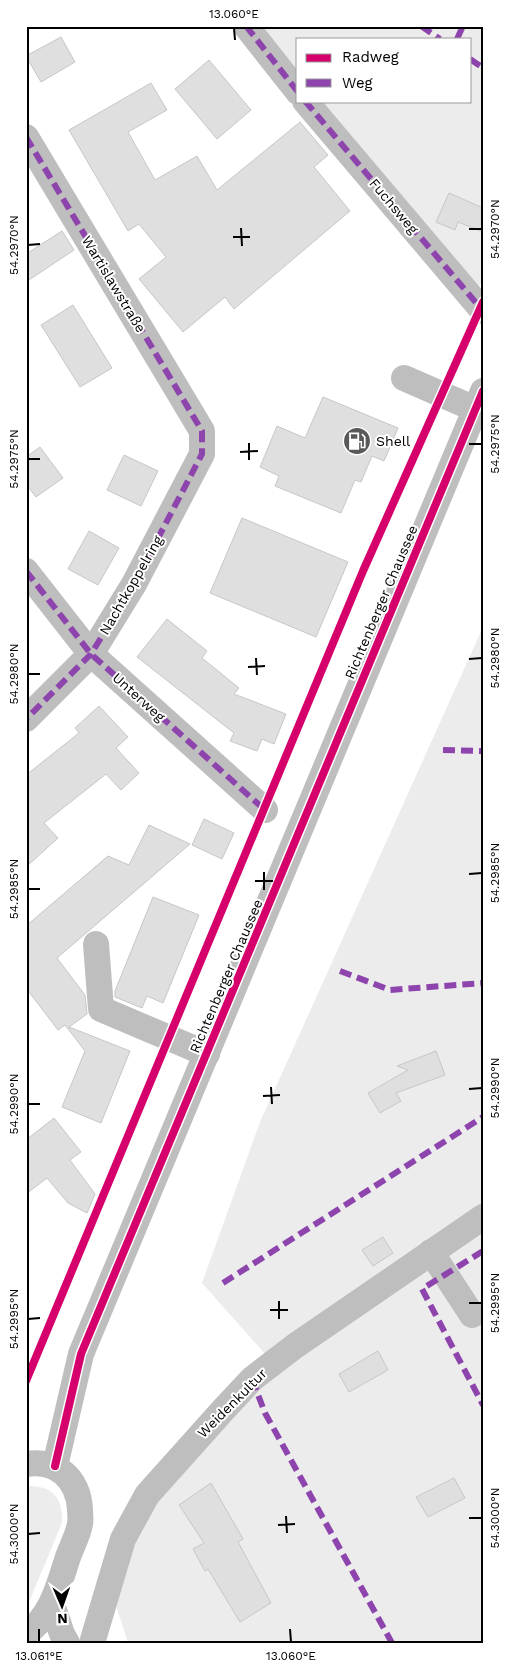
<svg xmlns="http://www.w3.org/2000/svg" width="509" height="1669" viewBox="0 0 509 1669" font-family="'Work Sans',sans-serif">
<rect width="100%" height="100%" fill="#fff"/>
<g fill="#ececec">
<path d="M246 26H483V278L479 287 305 101H470V39H298V92Z"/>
<path d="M483 627V1204L266 1355 202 1283 260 1122Z"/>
<path d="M483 1228V1643H128L113 1596 143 1521 175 1478 263 1385 327 1336Z"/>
<path d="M26 1486C52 1485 63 1497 62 1523L29 1602 26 1606Z"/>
</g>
<g fill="#dfdfdf" stroke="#c7c7c7">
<path d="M61 37 75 62 41 82 26 56Z"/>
<path d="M209 60 251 110 217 139 175 89Z"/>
<path d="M151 83 167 110 128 132 155 180 197 156 217 190 300 122 328 155 314 167 350 211 234 309 225 297 183 332 139 279 166 257 139 224 128 231 69 130Z"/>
<path d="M449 193 483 208V232L458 222 455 230 436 222Z"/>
<path d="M62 231 74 250 26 282V254Z"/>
<path d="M73 305 112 368 80 387 41 325Z"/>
<path d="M323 397 398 428 384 461 372 456 361 482 355 480 341 513 275 486 279 476 260 467 277 426 305 438Z"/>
<path d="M40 447 63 478 36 497 26 484V457Z"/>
<path d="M124 455 158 471 141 506 107 490Z"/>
<path d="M242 518 348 562 316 637 210 593Z"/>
<path d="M89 531 119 548 98 585 68 569Z"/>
<path d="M167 619 207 651 202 658 239 688 234 694 286 714 274 744 262 739 257 751 230 741 234 733 137 657Z"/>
<path d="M99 706 128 737 116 748 139 773 121 790 106 774 44 823 58 838 26 867V775L79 733 75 728Z"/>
<path d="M204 819 234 833 222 859 192 845Z"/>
<path d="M149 825 190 844 57 958 85 995 87 1014 69 1027 130 1051 101 1123 62 1107 85 1051 65 1025 58 1030 26 988V926L108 856 129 865Z"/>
<path d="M153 897 199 915 163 1003 147 996 142 1008 115 997V991Z"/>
<path d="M436 1051 445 1075 396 1093 401 1101 380 1113 368 1093 408 1070 397 1066Z"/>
<path d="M54 1118 81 1152 70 1160 95 1194 87 1213 68 1203 47 1178 26 1194V1140Z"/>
<path d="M383 1237 393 1253 373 1266 362 1250Z"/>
<path d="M378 1351 388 1370 349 1392 339 1374Z"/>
<path d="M454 1478 465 1498 428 1517 416 1497Z"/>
<path d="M211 1483 243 1539 238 1542 271 1603 240 1622 208 1569 205 1571 193 1549 204 1543 179 1505Z"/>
</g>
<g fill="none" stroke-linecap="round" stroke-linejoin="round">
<g stroke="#bebebe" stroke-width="26">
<path d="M246 26 298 92"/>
<path d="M305 101 483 311"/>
<path d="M26 137 202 431V454L134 584 91 654 26 719"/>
<path d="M404 378 475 409 483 408"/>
<path d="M26 571 91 654 265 810"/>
<path d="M96 944 101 1009 207 1054"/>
<path d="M431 1252 472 1315"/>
<path d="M26 1464C57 1459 78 1479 80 1509 80 1514 81 1519 80 1524 78 1535 72 1546 68 1557 59 1584 52 1617 26 1633"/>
<path d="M55 1466 81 1354 483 391"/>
<path d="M52 1604 62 1634 67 1643"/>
<path d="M92 1643 123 1539 147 1495 224 1409 252 1379 295 1346 483 1217"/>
</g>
<g stroke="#8e44ad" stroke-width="6" stroke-dasharray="12 6" stroke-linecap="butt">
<path d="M246 26 298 92"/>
<path d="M421 26 440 39"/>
<path d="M457 39 463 26"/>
<path d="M470 59 483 68"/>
<path d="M305 101 483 311"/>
<path d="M26 137 202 431V454L134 584 91 654 26 719"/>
<path d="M26 571 91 654 265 810"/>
<path d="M443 750 483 751"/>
<path d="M340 971 390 990 483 983"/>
<path d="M483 1251 422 1289 483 1405"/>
<path d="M223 1283 483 1117"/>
<path d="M252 1379 265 1413 392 1643"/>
</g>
<g stroke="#fff" stroke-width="11">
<g id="cycleway">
<path d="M26 1381 363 571 483 302"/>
<path d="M55 1466 81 1354 483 391"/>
</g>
</g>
<use href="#cycleway" stroke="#d6006c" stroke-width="8"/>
</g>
<path fill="none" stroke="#000" stroke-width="2" d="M234 28 235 40M241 228 242 246M469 229H482M233 237H250M28 245 40 244M249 443V460M469 444H482M240 452 258 451M28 459H40M256 658 257 675M469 659 482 658M248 667 265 666M28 674H40M264 872V890M469 874 482 873M255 881H273M28 889H40M271 1087 272 1104M469 1089 482 1088M263 1096 280 1095M28 1104H40M279 1301V1319M469 1303H482M270 1310H288M28 1319 40 1318M286 1516 287 1533M469 1518H482M278 1525 295 1524M28 1534 40 1533M39 1629V1642M290 1629 291 1642"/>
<defs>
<g id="fuel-disc" transform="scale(1.4375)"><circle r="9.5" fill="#595959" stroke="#fff"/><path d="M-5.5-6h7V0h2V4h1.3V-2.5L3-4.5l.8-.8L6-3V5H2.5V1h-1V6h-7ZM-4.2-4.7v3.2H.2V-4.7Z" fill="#fff"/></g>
</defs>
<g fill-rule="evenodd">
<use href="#fuel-disc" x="357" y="441"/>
</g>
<g text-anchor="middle" stroke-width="4" stroke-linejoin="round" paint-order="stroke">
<g font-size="14" fill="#000" stroke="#fff">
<text transform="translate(394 206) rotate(50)" y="5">Fuchsweg</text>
<text transform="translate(114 284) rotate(59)" y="5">Wartislawstraße</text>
<text transform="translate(131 585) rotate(-60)" y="5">Nachtkoppelring</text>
<text transform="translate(381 602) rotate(-67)" y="5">Richtenberger Chaussee</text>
<text transform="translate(139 697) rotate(42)" y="5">Unterweg</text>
<text transform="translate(226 976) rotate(-67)" y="5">Richtenberger Chaussee</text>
<text transform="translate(232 1403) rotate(-45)" y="5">Weidenkultur</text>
</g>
<g font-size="14" fill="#000" stroke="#fff" text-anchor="start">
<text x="376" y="446">Shell</text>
</g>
</g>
<rect width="509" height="1669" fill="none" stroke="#ffffff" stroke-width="55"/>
<rect x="296" y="38" width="175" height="65" fill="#ffffff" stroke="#999999"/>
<rect x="306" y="54" width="25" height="8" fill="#d6006c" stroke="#999999"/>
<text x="342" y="62" font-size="15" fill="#000000">Radweg</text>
<rect x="306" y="79" width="25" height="8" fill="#8e44ad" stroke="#999999"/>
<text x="342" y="88" font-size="15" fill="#000000">Weg</text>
<g transform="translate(62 1606) rotate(178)" stroke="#ffffff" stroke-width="4" paint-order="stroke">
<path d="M0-4L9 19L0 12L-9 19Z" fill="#000000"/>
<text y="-8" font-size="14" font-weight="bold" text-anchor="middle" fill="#000000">N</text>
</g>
<rect x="28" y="28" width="454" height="1614" fill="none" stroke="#000" stroke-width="2"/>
<g font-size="12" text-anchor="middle" fill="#000">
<text x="234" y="18">13.060°E</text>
<text transform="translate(495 229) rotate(-90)" y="4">54.2970°N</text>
<text transform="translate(14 245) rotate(-90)" y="4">54.2970°N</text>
<text transform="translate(495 444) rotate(-90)" y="4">54.2975°N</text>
<text transform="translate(14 459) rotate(-90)" y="4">54.2975°N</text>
<text transform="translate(495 658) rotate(-90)" y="4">54.2980°N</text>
<text transform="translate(14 674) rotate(-90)" y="4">54.2980°N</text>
<text transform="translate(495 873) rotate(-90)" y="4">54.2985°N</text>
<text transform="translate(14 889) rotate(-90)" y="4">54.2985°N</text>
<text transform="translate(495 1088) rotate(-90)" y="4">54.2990°N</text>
<text transform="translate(14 1104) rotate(-90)" y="4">54.2990°N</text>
<text transform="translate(495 1303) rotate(-90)" y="4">54.2995°N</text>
<text transform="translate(14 1319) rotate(-90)" y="4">54.2995°N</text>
<text transform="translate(495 1518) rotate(-90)" y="4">54.3000°N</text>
<text transform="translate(14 1534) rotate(-90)" y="4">54.3000°N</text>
<text x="39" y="1660">13.061°E</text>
<text x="291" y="1660">13.060°E</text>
</g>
</svg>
